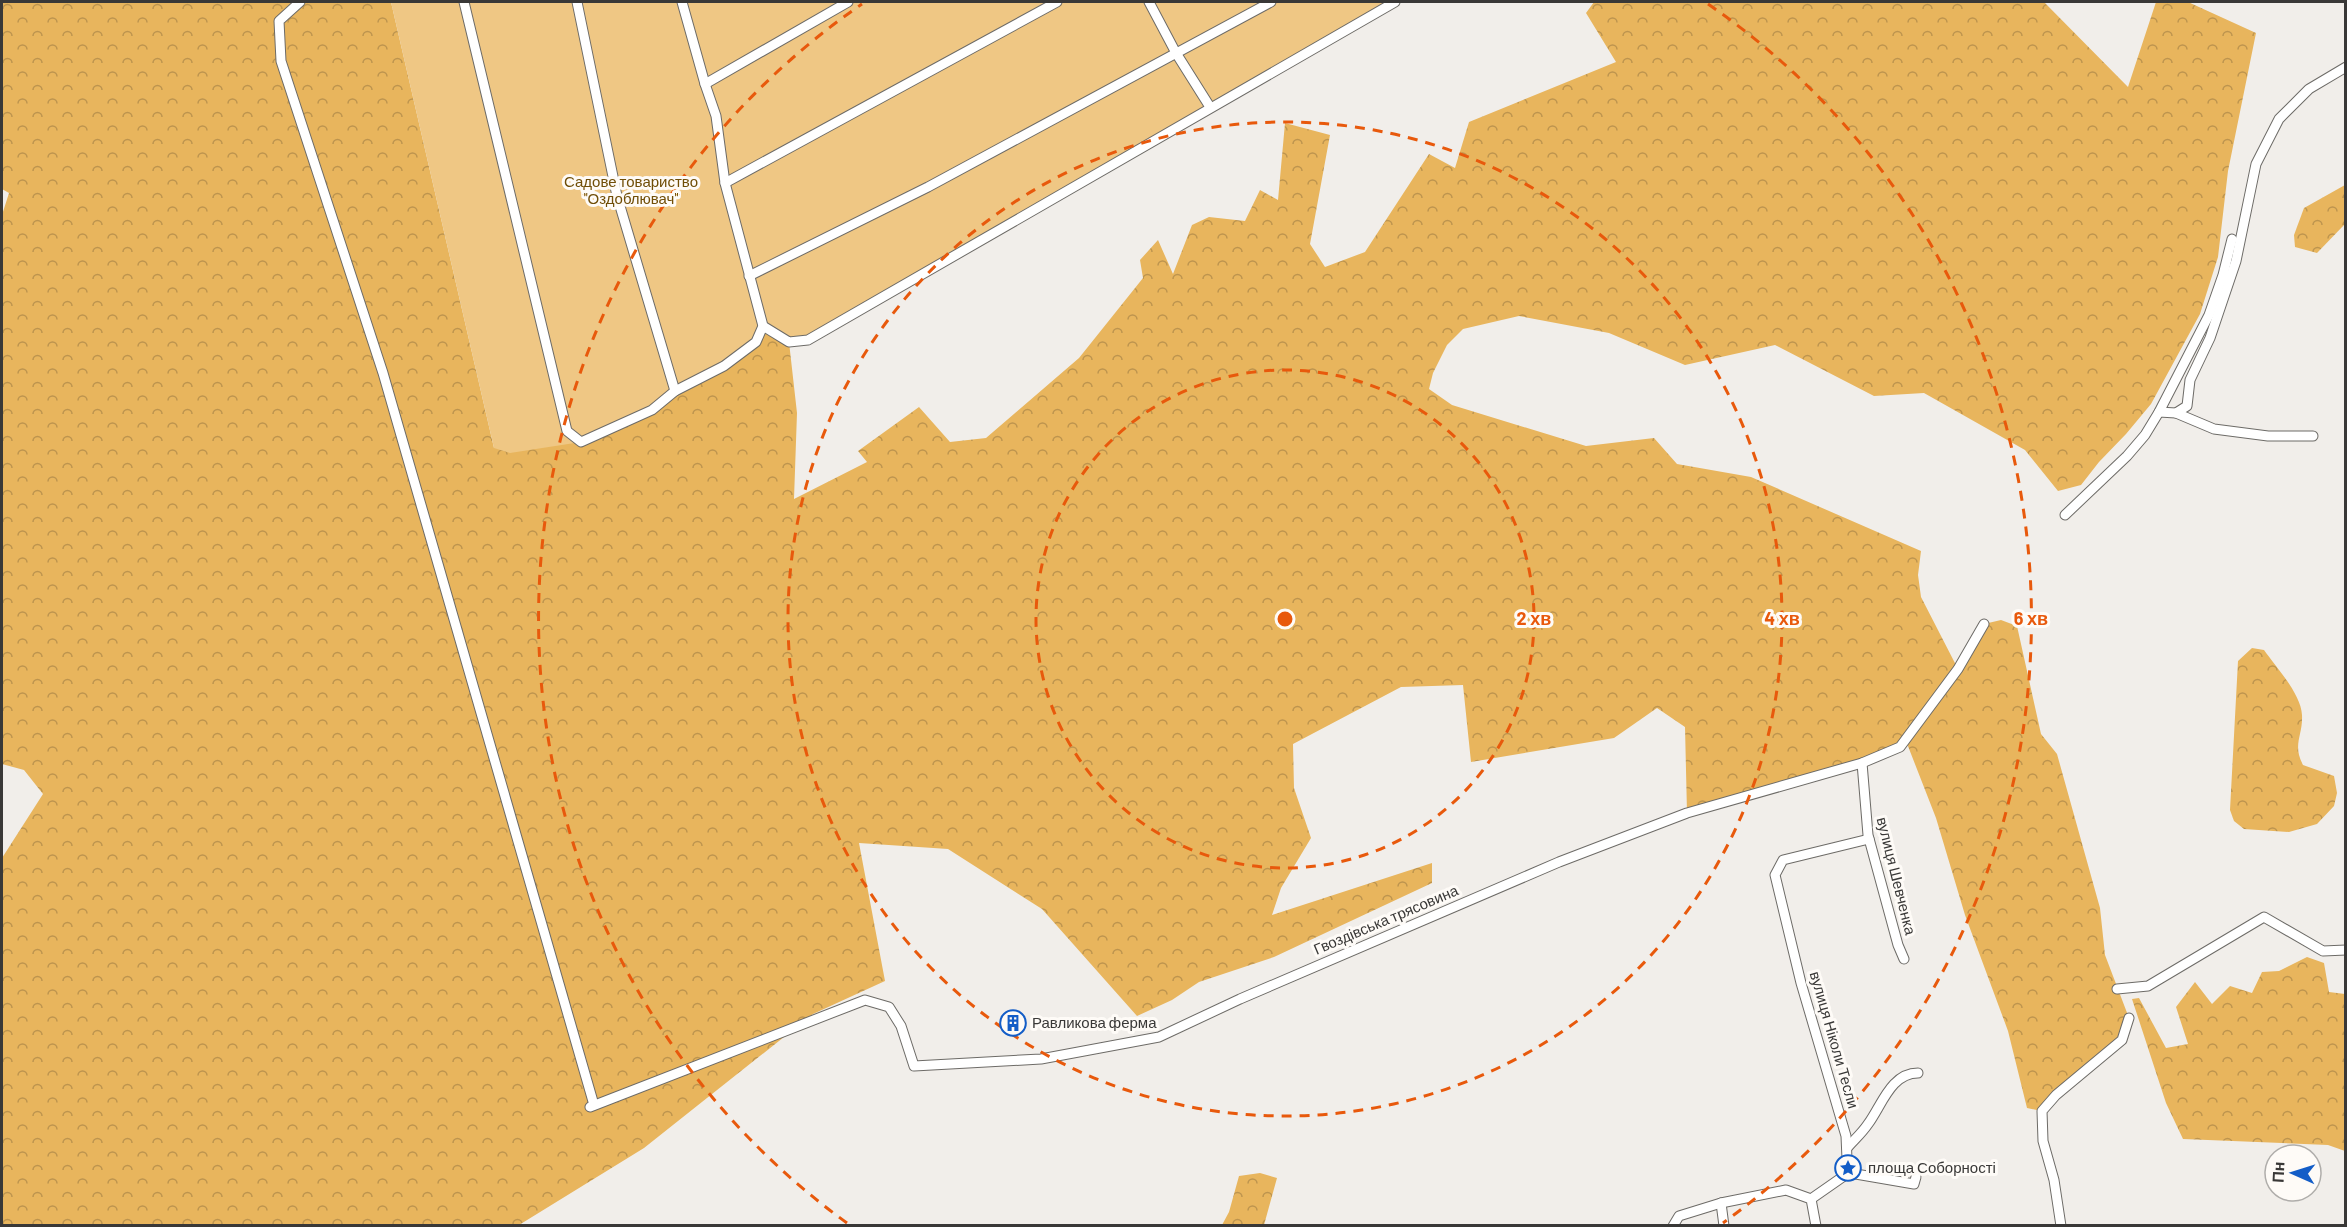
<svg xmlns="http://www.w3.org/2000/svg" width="2347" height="1227" viewBox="0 0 2347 1227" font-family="Barlow,sans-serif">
<defs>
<pattern id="forest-crowns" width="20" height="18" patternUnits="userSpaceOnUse" patternTransform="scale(1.5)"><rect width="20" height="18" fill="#e8b55d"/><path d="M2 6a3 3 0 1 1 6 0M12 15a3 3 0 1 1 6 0" fill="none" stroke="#bd944e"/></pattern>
</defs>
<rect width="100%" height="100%" fill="#f1eeea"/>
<g fill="url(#forest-crowns)">
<path d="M2 2H391L494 448 763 326 789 342 797 413 794 499 867 462 858 451 919 407 950 442 986 438 1079 358 1143 278 1140 260 1158 240 1173 274 1192 225 1209 217 1245 221 1260 190 1278 200 1285 123 1330 135 1310 244 1325 267 1365 252 1429 154 1455 168 1469 122 1616 62 1586 13 1594 2H1700L1707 3 1709 2H2044L2128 87 2156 2H2188L2256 33 2228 171 2218 257 2200 314 2151 404 2126 434 2099 462 2081 485 2058 491 2025 450 1924 393 1874 396 1775 345 1685 365 1609 333 1519 316 1463 329 1447 345 1433 373 1429 389 1452 405 1586 446 1654 438 1677 464 1751 477 1921 551 1918 575 1921 597 1958 669 1984 624 2001 620 2017 626 2041 734 2057 754 2100 908 2105 955 2129 1018 2122 1040 2042 1111 2027 1108 2008 1031 1965 915 1936 818 1906 741 1900 747 1687 813 1685 727 1657 708 1614 738 1471 762 1463 685 1401 687 1293 744 1294 788 1311 838 1281 888 1272 915 1432 863V883L1274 957 1199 982 1172 1000 1137 1016 1042 909 948 849 859 843 885 981 813 1014 644 1148 519 1225H2V858L43 794 24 770 2 764V215L9 193 2 189Z"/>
<path d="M2345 185V224L2317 253 2295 247 2294 235 2304 208Z"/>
<path d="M2252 648 2264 650C2276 667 2301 694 2302 715 2303 736 2292 744 2303 765L2334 776 2337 793 2334 806 2317 824 2289 832 2244 829 2234 821 2230 810 2238 661Z"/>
<path d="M2307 957 2324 963 2329 992 2345 994V1151L2328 1145 2183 1139 2166 1103 2132 999 2139 998 2166 1048 2188 1044 2176 1007 2195 982 2212 1004 2230 986 2252 993 2262 972 2279 971Z"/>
<path d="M1260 1173 1277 1178 1264 1225H1222L1229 1212 1239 1176Z"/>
</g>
<path fill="#efc784" d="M391 2H1395L808 340 789 342 763 327 756 342 652 410 581 442 510 453 494 448Z"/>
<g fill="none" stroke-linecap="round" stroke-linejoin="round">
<g stroke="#6d6b67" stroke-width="11">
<g id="street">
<path d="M300 2 279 21 281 61 383 373 594 1105"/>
<path d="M464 2 567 431 581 442 652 410 675 391 724 366 756 342 763 326"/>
<path d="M577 2 617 196 675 391"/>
<path d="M682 2 705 84 716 116 725 183 763 326 789 342 808 340 1395 2"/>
<path d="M1149 2 1176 53 1210 107"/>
<path d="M705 84 848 2"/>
<path d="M725 183 1057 2"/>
<path d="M749 276 928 187 1271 2"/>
<path d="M2159 412 2176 413 2187 406 2190 380 2210 338 2236 261 2256 164 2279 119 2309 89 2346 67"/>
<path d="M2176 413 2214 429 2268 436H2313"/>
<path d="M2065 515 2127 456 2145 435 2159 412 2209 315 2223 275 2232 239"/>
<path d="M1862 763 1868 835 1898 945 1904 959"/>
<path d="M2117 989 2148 986 2264 917 2323 951 2346 950"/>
<path d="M590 1107 865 1000 889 1007 901 1026 914 1066 1041 1059 1159 1037 1240 999 1559 862 1687 813 1862 763 1900 747 1958 669 1984 624"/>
<path d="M1847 1148C1854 1140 1862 1133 1868 1124 1882 1105 1891 1073 1918 1073"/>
<path d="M1844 1176 1850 1173 1914 1184 1916 1177"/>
<path d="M1811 1199 1844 1176 1847 1159 1846 1136 1801 983 1775 875 1783 860 1869 839"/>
<path d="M1721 1203 1724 1226"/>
<path d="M1673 1226 1679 1216 1721 1203 1786 1190 1811 1199 1816 1226"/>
<path d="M2061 1226 2054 1180 2043 1141 2042 1111 2056 1095 2122 1040 2129 1018"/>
</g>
</g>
<use href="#street" stroke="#fff" stroke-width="9"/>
</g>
<g fill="none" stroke="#e8590c" stroke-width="3" stroke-dasharray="10 8">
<circle cx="1285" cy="619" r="249"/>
<circle cx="1285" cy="619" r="497"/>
<path d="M847 1223A746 746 0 0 1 862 4M1708 4A746 746 0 0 1 1723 1223"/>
</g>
<defs>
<g id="building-ring" transform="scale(1.35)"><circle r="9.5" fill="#fefbf7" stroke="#135dc7" stroke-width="1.5"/><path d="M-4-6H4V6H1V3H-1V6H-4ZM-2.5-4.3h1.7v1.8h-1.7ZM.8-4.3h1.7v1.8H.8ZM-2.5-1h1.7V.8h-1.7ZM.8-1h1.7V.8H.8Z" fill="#135dc7"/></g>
<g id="sight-ring" transform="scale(1.35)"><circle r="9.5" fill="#fefbf7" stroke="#135dc7" stroke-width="1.5"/><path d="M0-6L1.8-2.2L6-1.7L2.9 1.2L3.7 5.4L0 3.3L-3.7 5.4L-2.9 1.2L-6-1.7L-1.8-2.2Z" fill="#135dc7"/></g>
</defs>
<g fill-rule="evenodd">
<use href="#building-ring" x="1013" y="1023"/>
<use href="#sight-ring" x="1848" y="1168"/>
</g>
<g text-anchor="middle" stroke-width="6" stroke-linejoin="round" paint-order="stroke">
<g font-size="15" fill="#704e07" stroke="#fefbf7">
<text x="631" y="187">Садове товариство<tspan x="631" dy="17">"Оздоблювач"</tspan></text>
</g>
<g font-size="15" fill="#393837" stroke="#fefbf7">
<text transform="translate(1896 876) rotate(76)" y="5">вулиця Шевченка</text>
<text transform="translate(1386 920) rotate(-23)" y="5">Гвоздівська трясовина</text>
<text transform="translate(1834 1040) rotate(74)" y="5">вулиця Ніколи Тесли</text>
</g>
<g font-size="15" fill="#393837" stroke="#fefbf7" text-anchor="start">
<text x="1032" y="1028">Равликова ферма</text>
<text x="1868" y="1173">площа Соборності</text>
</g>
</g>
<circle cx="1285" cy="619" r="9" fill="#e8590c" stroke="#fefbf7" stroke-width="3"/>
<g font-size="18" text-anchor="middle" font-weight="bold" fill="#e8590c" stroke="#fefbf7" stroke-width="6" stroke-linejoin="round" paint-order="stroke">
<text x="1534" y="625">2 хв</text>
<text x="1782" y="625">4 хв</text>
<text x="2031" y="625">6 хв</text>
</g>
<rect width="2347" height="1227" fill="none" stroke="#393837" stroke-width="6"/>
<g transform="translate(2293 1173) rotate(273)"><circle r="28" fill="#fefbf7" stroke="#afadaa" stroke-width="1.5"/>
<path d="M0-4.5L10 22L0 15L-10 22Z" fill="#135dc7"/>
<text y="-9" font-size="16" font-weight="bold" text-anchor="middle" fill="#393837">Пн</text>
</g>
</svg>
